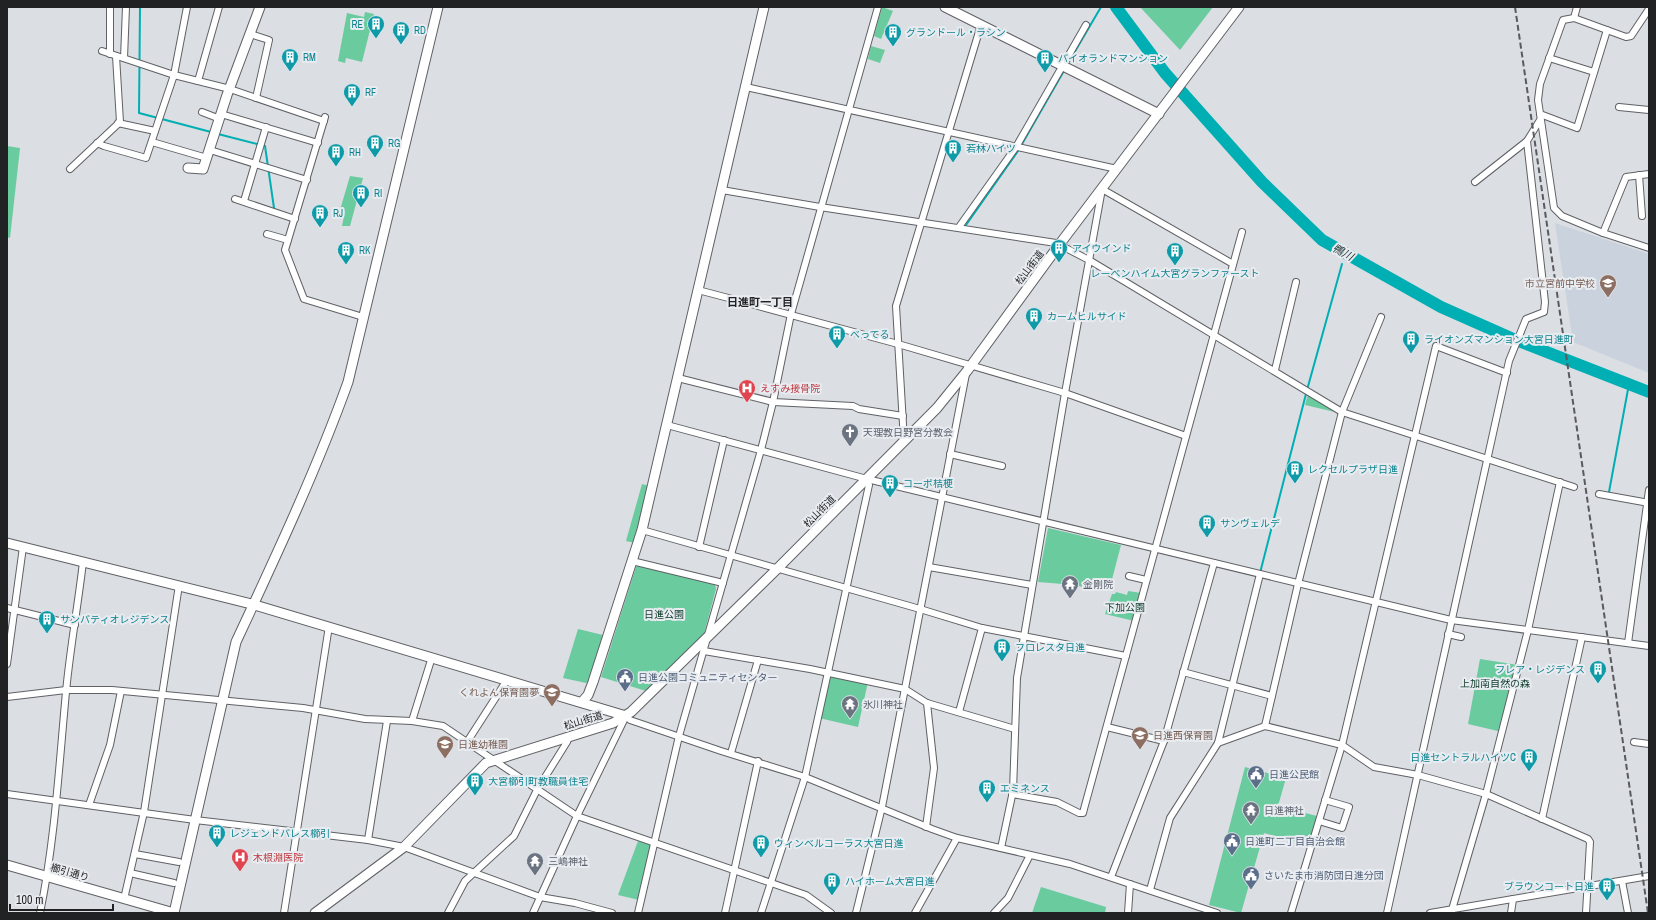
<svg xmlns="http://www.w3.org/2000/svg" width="1656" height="920" viewBox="0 0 1656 920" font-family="'Archivo Narrow','Noto Sans JP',sans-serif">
<rect width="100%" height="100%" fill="#dbdee3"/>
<path fill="#cad2dd" d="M1555 223 1649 254V373L1573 342Z"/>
<g fill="#6acb9f">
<path d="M882 7 893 11 881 39 874 36Z"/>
<path d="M1140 7H1213L1180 50Z"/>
<path d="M365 12 374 14 362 62 346 58 345 63 338 61 347 13 364 17Z"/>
<path d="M871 46 885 50 880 63 868 59Z"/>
<path d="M7 146 20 148 10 238 7 237Z"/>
<path d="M350 176 363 178 350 226H342L345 211 340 210Z"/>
<path d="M1308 394 1336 410 1335 412 1305 405Z"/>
<path d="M642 484 650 486 635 543 626 541Z"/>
<path d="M1048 528 1121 545 1110 587 1100 585 1098 591 1075 585 1038 582Z"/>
<path d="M638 565 715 584 716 589 704 634 646 691 601 677 636 567Z"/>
<path d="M1128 591 1141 593 1134 621 1105 614 1112 594H1115L1116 592 1127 595Z"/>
<path d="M578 629 603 635 589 681 586 683 563 678Z"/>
<path d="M1480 659 1518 665 1502 732 1468 724Z"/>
<path d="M829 674 868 682 858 727 819 718Z"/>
<path d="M1245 767 1286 778 1278 806 1317 816 1309 845 1264 833 1241 913 1209 905Z"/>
<path d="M638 841 652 845 639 900 618 895Z"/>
<path d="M1041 887 1106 907 1105 913H1032Z"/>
</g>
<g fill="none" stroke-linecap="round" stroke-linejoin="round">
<g stroke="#00afb3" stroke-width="2">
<path d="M140 7 139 113 211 132"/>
<path d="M1067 65 1101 7"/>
<path d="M218 134 265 146 274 208"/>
<path d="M966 225 1018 151 1065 69"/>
<path d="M1609 492 1629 384"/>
<path d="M1260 573 1307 390 1342 264"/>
</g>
<path stroke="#00afb3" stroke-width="12" d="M1116 7 1165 73 1262 182 1322 240 1441 307 1511 338 1649 392"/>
<g stroke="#5f6165" stroke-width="8">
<g id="street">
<path d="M1649 9 1631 36 1626 37 1574 18 1563 20 1540 84 1538 100 1554 208 1562 216 1603 233 1649 248"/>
<path d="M1574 18 1577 7"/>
<path d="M250 34 269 40 256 98"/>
<path d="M102 51 174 75 230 89 324 121"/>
<path d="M110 54V7"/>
<path d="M124 58 126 7"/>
<path d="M1549 58 1594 72"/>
<path d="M198 81 219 7"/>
<path d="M746 87 1117 169"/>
<path d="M1619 107 1649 110"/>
<path d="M202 112 220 119"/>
<path d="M221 114 318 143"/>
<path d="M1540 114 1577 128 1607 30"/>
<path d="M325 117 285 250 304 299 363 317"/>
<path d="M118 123 155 131"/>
<path d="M152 142 207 158"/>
<path d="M97 143 104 146 146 158 174 75 187 7"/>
<path d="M210 150 307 180"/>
<path d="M70 169 120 122 116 56"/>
<path d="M1639 175 1642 216"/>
<path d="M1475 182 1527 141"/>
<path d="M722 190 820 207 1056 243 1089 260 1342 412 1574 487"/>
<path d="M235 199 295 219"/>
<path d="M244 201 266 127"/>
<path d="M959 227 1016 147 1086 25"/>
<path d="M1603 233 1626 177 1649 174"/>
<path d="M267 234 288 240"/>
<path d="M698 290 755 305"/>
<path d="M758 306 898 344 1065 393 1186 436"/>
<path d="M1275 370 1296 282"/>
<path d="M678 378 773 402 853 406 859 409 903 416"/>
<path d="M667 425 867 479 1451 620 1649 646"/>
<path d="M904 441 896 306 981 25"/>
<path d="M950 454 1002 466"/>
<path d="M1599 494 1649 503"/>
<path d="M642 530 920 609 982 628 1126 656"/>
<path d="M699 547 724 440"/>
<path d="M632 561 723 583"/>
<path d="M929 567 1032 585"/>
<path d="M1129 576 1146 580"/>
<path d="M7 608 75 625"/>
<path d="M1448 634 1461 637"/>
<path d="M1628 643 1649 490"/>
<path d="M704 651 810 669 905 689 927 703 1015 729"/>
<path d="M7 664 23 547"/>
<path d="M1183 672 1272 696"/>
<path d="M7 697 66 690H112L303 708 365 719 412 721 443 726 577 816 806 895 831 913"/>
<path d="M959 712 982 628"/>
<path d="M412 721 432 657"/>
<path d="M1265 726 1298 584 1342 412 1381 317"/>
<path d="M1107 727 1164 741"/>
<path d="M467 742 507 680"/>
<path d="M1634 742 1649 744"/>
<path d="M1218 743 1265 726 1342 745 1374 767 1418 775 1486 794 1588 839 1590 842 1586 913"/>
<path d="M731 753 758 660"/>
<path d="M7 794 195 820 368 840 404 847 540 897 575 903 612 913"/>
<path d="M1012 794 1057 802 1079 813H1083L1084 809 1242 232"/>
<path d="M89 805 110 745 121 691"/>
<path d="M1542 819 1582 637"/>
<path d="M1319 821 1342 828 1349 807 1325 800"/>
<path d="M926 827 934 768 927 703"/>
<path d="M368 840 387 721"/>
<path d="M1001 848 1013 791 1017 678 1065 393 1102 189 1233 264"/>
<path d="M135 854 179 862"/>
<path d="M130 873 174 883"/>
<path d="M1111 877 1164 741 1214 563"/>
<path d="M1622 881 1628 913"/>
<path d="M1150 890 1170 818 1218 743 1260 574"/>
<path d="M124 899 144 812 179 585"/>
<path d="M40 913C55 840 59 766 66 692 70 649 78 605 83 562"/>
<path d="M284 913 329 626"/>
<path d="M448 913 465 881 514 836 537 790 567 742 569 736"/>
<path d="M533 913 577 816 626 716 630 720 721 751 805 777 932 829 957 838 1070 864 1217 913"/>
<path d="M638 913 679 736 761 450 773 402 791 314 878 7"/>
<path d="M725 913 758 761"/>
<path d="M761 913 805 777 869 485 867 479"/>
<path d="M856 913 882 807 966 374"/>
<path d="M915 913 957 838"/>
<path d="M994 913 1008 898 1030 855"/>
<path d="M1128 913 1130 884"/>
<path d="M1291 913 1342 745 1436 346 1507 373"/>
<path d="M1387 913 1509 361 1526 319 1544 312 1545 302 1527 141 1540 120"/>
<path d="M1430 913 1649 876"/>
<path d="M1451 913 1486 794 1528 630 1560 482"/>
<path d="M1511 913 1513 899"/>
</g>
</g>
<g stroke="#5f6165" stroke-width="11">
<g id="secondary">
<path d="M945 7 1159 114"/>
<path d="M188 168 203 169 227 95 260 7"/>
<path d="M7 543 255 605 626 716"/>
<path d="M582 702 588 695 593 682 642 530 764 7"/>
<path d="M7 865 174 913"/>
<path d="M174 913 236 642C276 556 316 471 348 382L438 7"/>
<path d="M315 913 404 847 486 763 613 723 631 712 777 569 937 408 967 371 1059 245 1239 7"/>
</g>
</g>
<use href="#street" stroke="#fff" stroke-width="6"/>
<use href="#secondary" stroke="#fff" stroke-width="9"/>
<path stroke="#595a5d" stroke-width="2" stroke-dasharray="6 3" stroke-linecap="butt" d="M1515 7 1648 913"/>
</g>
<defs>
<g id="building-pin" transform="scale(0.9)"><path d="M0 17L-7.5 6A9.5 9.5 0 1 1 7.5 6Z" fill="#0f9aa8" stroke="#e8ecf0"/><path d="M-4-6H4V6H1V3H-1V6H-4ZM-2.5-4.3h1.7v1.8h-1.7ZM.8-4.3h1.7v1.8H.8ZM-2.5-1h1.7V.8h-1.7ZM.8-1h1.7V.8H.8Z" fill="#fff"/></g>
<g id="school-pin" transform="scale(0.9)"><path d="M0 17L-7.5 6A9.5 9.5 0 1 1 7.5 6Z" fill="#8d6e63" stroke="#e8ecf0"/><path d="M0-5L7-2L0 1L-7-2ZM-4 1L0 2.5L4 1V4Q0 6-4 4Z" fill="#fff"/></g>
<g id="hospital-pin" transform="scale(0.9)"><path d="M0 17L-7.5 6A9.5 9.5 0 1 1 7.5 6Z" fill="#e0444e" stroke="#e8ecf0"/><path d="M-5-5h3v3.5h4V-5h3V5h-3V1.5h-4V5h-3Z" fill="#fff"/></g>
<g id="church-pin" transform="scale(0.9)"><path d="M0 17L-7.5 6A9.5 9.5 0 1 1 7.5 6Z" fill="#6b7280" stroke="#e8ecf0"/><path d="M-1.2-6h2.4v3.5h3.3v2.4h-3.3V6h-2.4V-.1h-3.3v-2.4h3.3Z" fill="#fff"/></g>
<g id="temple-pin" transform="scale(0.9)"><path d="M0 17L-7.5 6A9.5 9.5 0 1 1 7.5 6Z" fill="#6b7280" stroke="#e8ecf0"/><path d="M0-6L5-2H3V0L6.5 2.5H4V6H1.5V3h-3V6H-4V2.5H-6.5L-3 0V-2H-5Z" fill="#fff"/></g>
<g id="civic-pin" transform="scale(0.9)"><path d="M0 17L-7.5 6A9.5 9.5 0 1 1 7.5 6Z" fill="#5c6f8a" stroke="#e8ecf0"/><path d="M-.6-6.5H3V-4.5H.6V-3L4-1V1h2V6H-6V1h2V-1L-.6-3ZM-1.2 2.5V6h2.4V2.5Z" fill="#fff"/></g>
</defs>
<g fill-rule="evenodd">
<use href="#building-pin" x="376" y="24"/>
<use href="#building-pin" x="401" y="30"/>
<use href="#building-pin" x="893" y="32"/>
<use href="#building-pin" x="290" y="57"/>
<use href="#building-pin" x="1045" y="58"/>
<use href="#building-pin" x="352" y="92"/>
<use href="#building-pin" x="375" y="143"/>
<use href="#building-pin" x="953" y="148"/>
<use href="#building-pin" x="336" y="152"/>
<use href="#building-pin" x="361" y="193"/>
<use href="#building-pin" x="320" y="213"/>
<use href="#building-pin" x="1059" y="248"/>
<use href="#building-pin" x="346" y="250"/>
<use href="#building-pin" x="1175" y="251"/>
<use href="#school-pin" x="1608" y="283"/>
<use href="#building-pin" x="1034" y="316"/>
<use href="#building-pin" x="837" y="334"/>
<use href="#building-pin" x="1411" y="339"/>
<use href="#hospital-pin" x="747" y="388"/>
<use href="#church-pin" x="850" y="432"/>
<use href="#building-pin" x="1295" y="469"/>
<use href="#building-pin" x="890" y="483"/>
<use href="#building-pin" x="1207" y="523"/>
<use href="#temple-pin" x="1070" y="584"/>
<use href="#building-pin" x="47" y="619"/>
<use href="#building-pin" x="1002" y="647"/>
<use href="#building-pin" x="1598" y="669"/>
<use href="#civic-pin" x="625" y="677"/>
<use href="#school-pin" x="552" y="692"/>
<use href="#temple-pin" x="850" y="704"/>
<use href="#school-pin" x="1140" y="735"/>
<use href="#school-pin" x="445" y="744"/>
<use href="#building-pin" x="1529" y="757"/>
<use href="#civic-pin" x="1256" y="774"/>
<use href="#building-pin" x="475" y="781"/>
<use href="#building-pin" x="987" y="788"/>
<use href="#temple-pin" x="1251" y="810"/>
<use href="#building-pin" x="217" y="833"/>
<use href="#civic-pin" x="1232" y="841"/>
<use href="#building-pin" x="761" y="843"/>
<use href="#hospital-pin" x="240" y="857"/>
<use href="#temple-pin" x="535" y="861"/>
<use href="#civic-pin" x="1251" y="875"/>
<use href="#building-pin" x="832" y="881"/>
<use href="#building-pin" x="1607" y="886"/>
</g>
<g text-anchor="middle" stroke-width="4" stroke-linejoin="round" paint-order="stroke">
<g font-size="10" fill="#0d838f" stroke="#e8ecf0" text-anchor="start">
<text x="363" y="28" text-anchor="end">RE</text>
<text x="414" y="34">RD</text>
<text x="906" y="36">グランドール・ラシン</text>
<text x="303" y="61">RM</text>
<text x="1058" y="62">パイオランドマンション</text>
<text x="365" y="96">RF</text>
<text x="388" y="147">RG</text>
<text x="966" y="152">若林ハイツ</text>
<text x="349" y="156">RH</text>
<text x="374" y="197">RI</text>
<text x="333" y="217">RJ</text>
<text x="1072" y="252">アイウインド</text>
<text x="359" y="254">RK</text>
<text x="1175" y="277" text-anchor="middle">レーベンハイム大宮グランファースト</text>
<text x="1047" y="320">カームヒルサイド</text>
<text x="850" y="338">べってる</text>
<text x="1424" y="343">ライオンズマンション大宮日進町</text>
<text x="1308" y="473">レクセルプラザ日進</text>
<text x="903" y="487">コーポ桔梗</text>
<text x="1220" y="527">サンヴェルデ</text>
<text x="60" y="623">サンパティオレジデンス</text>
<text x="1015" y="651">フロレスタ日進</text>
<text x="1585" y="673" text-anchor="end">フレア・レジデンス</text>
<text x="1516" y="761" text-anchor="end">日進セントラルハイツC</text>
<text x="488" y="785">大宮櫛引町教職員住宅</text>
<text x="1000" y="792">エミネンス</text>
<text x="230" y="837">レジェンドパレス櫛引</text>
<text x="774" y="847">ウィンベルコーラス大宮日進</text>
<text x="845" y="885">ハイホーム大宮日進</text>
<text x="1594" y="890" text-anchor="end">ブラウンコート日進</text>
</g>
<g font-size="10" fill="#212224" stroke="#e8ecf0">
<text transform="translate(1029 267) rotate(-53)" y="4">松山街道</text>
<text transform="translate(819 511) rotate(-45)" y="4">松山街道</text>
<text transform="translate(583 720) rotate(-17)" y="4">松山街道</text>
<text transform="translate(70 872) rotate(16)" y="4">櫛引通り</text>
</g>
<g font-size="10" fill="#785e54" stroke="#e8ecf0" text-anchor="end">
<text x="1595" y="287">市立宮前中学校</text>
<text x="539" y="696">くれよん保育園夢</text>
<text x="1153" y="739" text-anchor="start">日進西保育園</text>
<text x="458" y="748" text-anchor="start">日進幼稚園</text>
</g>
<g font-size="10" fill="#be3a42" stroke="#e8ecf0" text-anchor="start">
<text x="760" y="392">えすみ接骨院</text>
<text x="253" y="861">木根淵医院</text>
</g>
<g font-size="10" fill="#5b616d" stroke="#e8ecf0" text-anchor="start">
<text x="863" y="436">天理教日野宮分教会</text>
<text x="1083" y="588">金剛院</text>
<text x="863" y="708">氷川神社</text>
<text x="1264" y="814">日進神社</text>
<text x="548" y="865">三嶋神社</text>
</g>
<g font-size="10" fill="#0b3927" stroke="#e8ecf0">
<text x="1125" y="611">下加公園</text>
<text x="664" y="618">日進公園</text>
<text x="1495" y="687">上加南自然の森</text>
</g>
<g font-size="10" fill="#4e5e75" stroke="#e8ecf0" text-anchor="start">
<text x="638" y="681">日進公園コミュニティセンター</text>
<text x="1269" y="778">日進公民館</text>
<text x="1245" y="845">日進町二丁目自治会館</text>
<text x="1264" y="879">さいたま市消防団日進分団</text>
</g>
<g font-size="11" font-style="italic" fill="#1f3637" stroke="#e8ecf0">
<text transform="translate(1343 252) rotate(29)" y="4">鴨川</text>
</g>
<g font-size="11" font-weight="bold" fill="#212224" stroke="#e8ecf0">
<text x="760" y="306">日進町一丁目</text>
</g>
</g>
<rect width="1656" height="920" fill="none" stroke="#212224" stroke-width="16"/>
<path d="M10 904v6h103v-6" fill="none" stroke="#212224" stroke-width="2"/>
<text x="16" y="904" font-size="12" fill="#212224" stroke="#e8ecf0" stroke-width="3" paint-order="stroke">100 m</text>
</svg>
